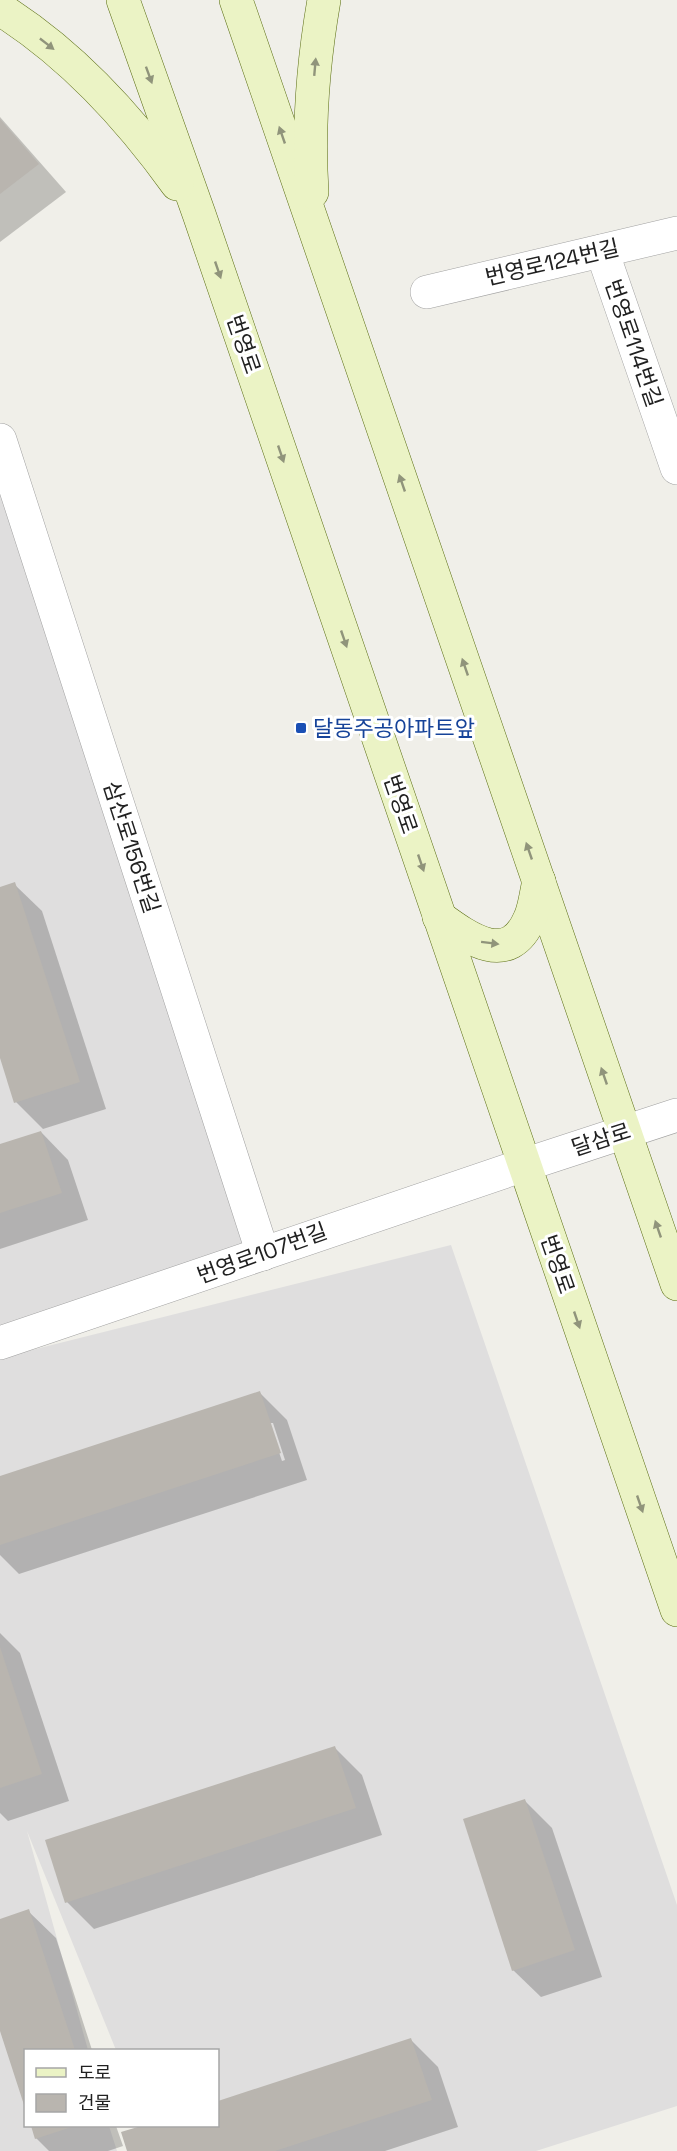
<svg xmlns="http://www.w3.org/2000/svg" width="677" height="2151" viewBox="0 0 677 2151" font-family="'Space Grotesk','Noto Sans KR',sans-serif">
<rect width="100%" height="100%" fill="#f0efe9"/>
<g fill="#dfdede">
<path d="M0 440 263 1254 0 1343Z"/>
<path d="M451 1245 677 1905V2106L536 2151H156L146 2126H218V2050H116L27 1831 88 2050H26V2126H109L117 2151H0V1358Z"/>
</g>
<g fill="#0003" fill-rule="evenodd">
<path d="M0 117 66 192 0 242Z"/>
<path d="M14 884 42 911 106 1109 43 1129 16 1102 0 1054V888Z"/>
<path d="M41 1132 68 1160 88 1220 0 1249V1146Z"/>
<path d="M260 1393 287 1420 307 1480 19 1574 0 1555V1477ZM269 1423H273L285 1460 282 1461Z"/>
<path d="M0 1633 20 1653 69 1801 8 1821 0 1813Z"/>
<path d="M335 1748 362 1775 382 1835 94 1929 67 1902Z"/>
<path d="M525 1801 552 1828 602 1977 541 1997 513 1970Z"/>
<path d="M28 1911 56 1938 92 2050H26V2105L0 2026V1920Z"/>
<path d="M411 2040 438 2067 458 2127 385 2151H129L123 2133 146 2126H218V2102Z"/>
<path d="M32 2126H116L123 2146 108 2151H49L36 2138Z"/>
</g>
<g fill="#b9b5af">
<path d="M0 119 39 164 0 194Z"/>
<path d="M15 882 80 1082 14 1103 0 1058V887Z"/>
<path d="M41 1131 62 1193 0 1213V1144Z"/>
<path d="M260 1391 281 1453 0 1545V1476Z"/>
<path d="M0 1647 42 1774 0 1788Z"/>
<path d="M335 1746 356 1808 65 1903 45 1840Z"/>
<path d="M525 1799 575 1950 512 1971 463 1819Z"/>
<path d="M29 1909 75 2050H26L25 2108 0 2031V1919Z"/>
<path d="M411 2038 432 2100 275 2151H127L121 2132 141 2126H218V2101Z"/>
<path d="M31 2126H75L35 2139Z"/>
</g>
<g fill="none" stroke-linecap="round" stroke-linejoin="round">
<g stroke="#a2a2a2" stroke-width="34">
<g id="minor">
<path d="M602 251 677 468"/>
<path d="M427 292 677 233"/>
<path d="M0 440 263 1254"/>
<path d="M0 1343C175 1284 349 1223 524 1165"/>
</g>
</g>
<g stroke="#a2a2a2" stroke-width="34">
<path id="tertiary" d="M524 1165 677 1115"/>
</g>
<g stroke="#5a6d13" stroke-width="34">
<g id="secondary">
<path d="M123 0 199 214 677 1610"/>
<path d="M236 0 677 1284"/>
<path d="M0 9C70 53 129 117 177 184"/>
<path d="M312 192C308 128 313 63 324 0"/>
<path d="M439 917C469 939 509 968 530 918 535 907 536 893 539 881"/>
</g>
</g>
<use href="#minor" stroke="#fff" stroke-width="33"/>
<use href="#tertiary" stroke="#fff" stroke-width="33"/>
<use href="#secondary" stroke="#ebf3c5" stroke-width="33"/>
</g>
<defs><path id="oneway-solid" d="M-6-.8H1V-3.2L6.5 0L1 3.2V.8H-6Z" transform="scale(1.5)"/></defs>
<g fill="#90947b">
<use href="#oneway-solid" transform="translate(47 44) rotate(38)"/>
<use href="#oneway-solid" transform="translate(315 67) rotate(-85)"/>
<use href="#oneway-solid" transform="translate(149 75) rotate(70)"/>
<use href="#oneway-solid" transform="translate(282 135) rotate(-109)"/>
<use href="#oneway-solid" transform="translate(218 270) rotate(71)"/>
<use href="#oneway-solid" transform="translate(281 454) rotate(71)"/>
<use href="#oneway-solid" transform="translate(402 483) rotate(-109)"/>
<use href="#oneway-solid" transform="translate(344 639) rotate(71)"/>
<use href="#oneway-solid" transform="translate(465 667) rotate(-109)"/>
<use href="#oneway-solid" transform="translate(529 851) rotate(-109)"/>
<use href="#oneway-solid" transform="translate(421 863) rotate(71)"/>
<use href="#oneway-solid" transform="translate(490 943) rotate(7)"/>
<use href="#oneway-solid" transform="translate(604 1076) rotate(-109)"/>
<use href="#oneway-solid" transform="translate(658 1229) rotate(-109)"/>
<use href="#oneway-solid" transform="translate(577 1320) rotate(71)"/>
<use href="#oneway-solid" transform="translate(640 1504) rotate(71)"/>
</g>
<rect fill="#1a4fb4" stroke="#fff" stroke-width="2" x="295" y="722" width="12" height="12" rx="3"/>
<g text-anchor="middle" stroke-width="6" stroke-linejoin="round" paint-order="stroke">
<g font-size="22" fill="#212121" stroke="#fff">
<text transform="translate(552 262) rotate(-13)" y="8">번영로124번길</text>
<text transform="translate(634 343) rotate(71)" y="8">번영로114번길</text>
<text transform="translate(244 344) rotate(71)" y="8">번영로</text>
<text transform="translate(401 804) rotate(71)" y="8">번영로</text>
<text transform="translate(132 847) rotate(72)" y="8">삼산로156번길</text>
<text transform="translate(601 1139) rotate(-18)" y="8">달삼로</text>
<text transform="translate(262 1253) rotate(-20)" y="8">번영로107번길</text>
<text transform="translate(558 1264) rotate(71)" y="8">번영로</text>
</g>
<g font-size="22" fill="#164399" stroke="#fff" text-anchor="start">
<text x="313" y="736">달동주공아파트앞</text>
</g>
</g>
<rect x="24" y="2049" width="195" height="78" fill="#ffffff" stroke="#a6a6a6" stroke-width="1.5"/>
<rect x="36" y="2068" width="30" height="9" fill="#ebf3c5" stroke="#a6a6a6" stroke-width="1.5"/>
<text x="78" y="2079" font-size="18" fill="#212121">도로</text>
<rect x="36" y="2094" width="30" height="18" fill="#b9b5af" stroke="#a6a6a6" stroke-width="1.5"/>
<text x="78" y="2109" font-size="18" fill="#212121">건물</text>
</svg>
